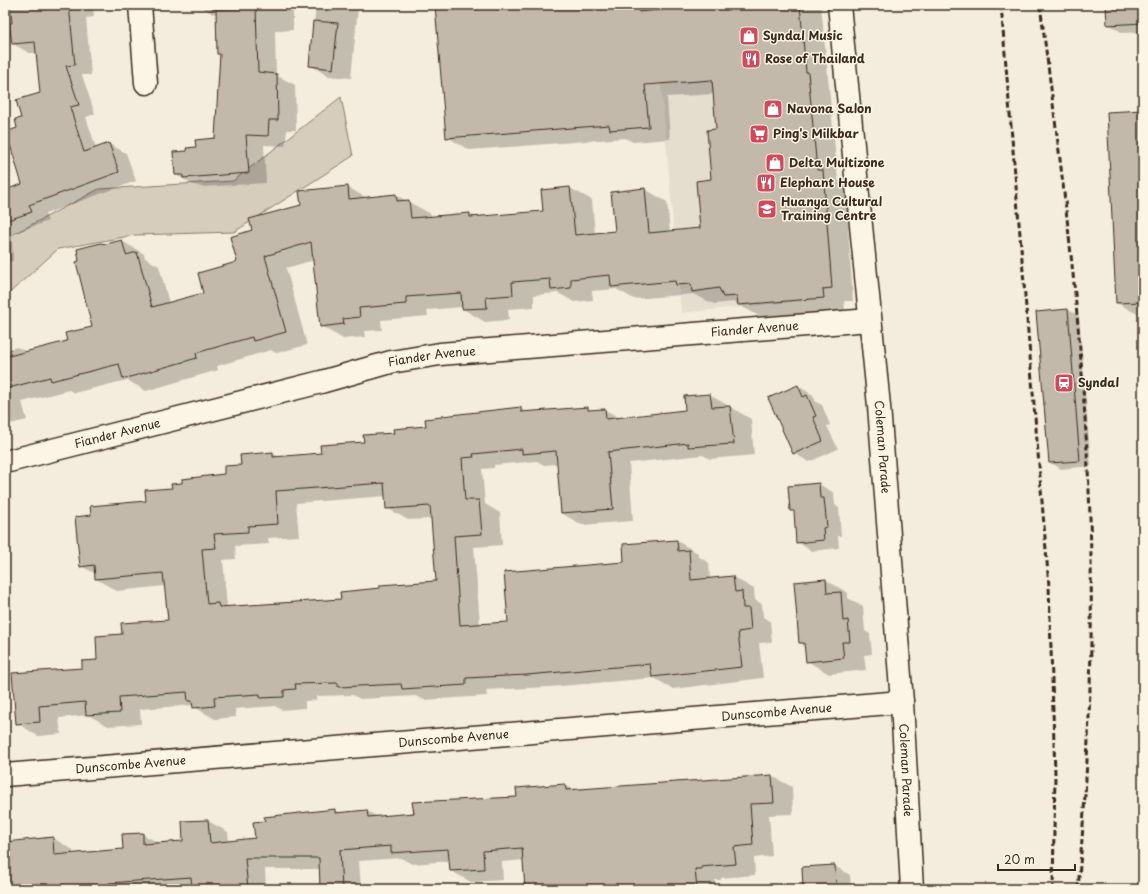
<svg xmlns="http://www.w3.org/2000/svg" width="1148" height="894" viewBox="0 0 1148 894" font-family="'Playpen Sans',sans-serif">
<rect width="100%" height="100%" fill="#f4eddd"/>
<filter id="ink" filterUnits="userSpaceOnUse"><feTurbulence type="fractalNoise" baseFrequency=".025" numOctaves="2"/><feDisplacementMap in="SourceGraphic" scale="8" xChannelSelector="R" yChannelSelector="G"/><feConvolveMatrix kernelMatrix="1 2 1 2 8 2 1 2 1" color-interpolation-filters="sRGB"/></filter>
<g filter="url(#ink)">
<path fill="#e5ddce" d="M654 5H795L821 299 681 313Z"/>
<path fill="#d6cdbd" stroke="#887c6e" d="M341 97 353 156 234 232 135 235 58 249 5 297V242L8 237 99 189 233 181Z"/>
<g fill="#0003" fill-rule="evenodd">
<path d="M11 5H93L94 17 86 18 91 75H82L95 114 86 117 96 148 109 144 126 153 136 181 45 214 48 221 12 234 13 261 5 262V191L23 185 19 129 22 118 41 94 37 53H29L13 44Z"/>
<path d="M198 5H293V30L275 31 276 75 295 85 296 130H287L285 146 264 145 266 183 202 187 194 185 176 175 188 152 216 139 220 55 218 54 217 13 213 14Z"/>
<path d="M316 5H369V8H358L351 78 328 76 310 65Z"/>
<path d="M443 5H659L660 11 689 8 688 5H821L838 180 845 183 853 301H844L845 310 761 317 733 302 714 304 693 294 634 299 616 289 592 291 593 300 574 302 558 293 534 295V307L508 309 509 320 485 322 463 309V307L427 310 428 316 381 320 382 330 364 331 365 337 343 339 321 326 314 260 286 268 307 345 276 353 271 350 217 366 218 370 146 391 127 380 74 393 69 390 22 402 27 420 5 425V350L17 347 27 352 68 342 94 327 106 245 122 241 144 254 145 258 159 266 169 303 204 294 238 261 253 230 302 206 348 187 366 198 396 195 431 214V217L470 214 476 217 544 212 570 188 592 200 595 234 616 231 645 189 667 202 670 232 701 229 712 180 717 130 714 94 667 97 670 139 633 142 625 138 469 150 447 137Z"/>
<path d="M1107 5H1143V32L1123 33 1108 24Z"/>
<path d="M1143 111V315H1139L1117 303Z"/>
<path d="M1068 310 1079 316 1091 466 1061 469 1050 462Z"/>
<path d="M798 386 813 395 816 402 822 405 830 425 827 426 838 449 809 462 794 453Z"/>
<path d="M710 395 751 419 754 455 710 459 703 455 629 463 633 521 582 525 561 513 558 464 544 465 537 461 494 465V468L482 469 485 504 500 513 502 545 474 547 480 624 509 623 625 563 677 541 698 553V556L709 563 710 579 733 577 754 589 755 600 762 604 763 617 770 621 772 642 759 643 763 678 673 689 654 678 549 687 486 690 487 696 424 700 416 696 360 699 353 695 316 696V700L305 701V708L282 710 275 706 235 709 236 717 215 719 194 707V705L140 709 141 724 108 726 88 715 59 718 61 734 38 736 17 723 83 669 98 661 123 635 169 621 165 586 117 591 96 579V574L81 566 92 516 147 502 173 488 225 475 242 466 272 453 279 457 322 454 395 434 520 408 528 413 587 408 593 411 605 410 620 418 686 411ZM386 496 387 508 408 520 432 519 437 582 342 600 227 607 223 560 236 559 235 546 269 544 268 538 299 536 296 503Z"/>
<path d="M819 484 834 493 835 505 839 508 841 536H838L839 548 812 551 797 542 795 512 791 510Z"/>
<path d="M826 580 848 593V598L863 606 865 631 870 634 872 654 864 655 866 670 829 674 807 661 805 645 800 642Z"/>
<path d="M772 776 792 787 793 814 769 815 772 856 754 858 755 875 721 878V880H715L716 889H526L524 860 502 862 503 880 471 882 451 871 450 861 412 864 401 858 359 861 361 889H322L320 869H265L266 889H5V843L53 838 73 850V854L124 850 142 834 159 843 184 842 183 822 208 821 228 832 229 842 256 839 334 810 341 813 367 811 378 817 518 798 565 785 576 791Z"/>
<path d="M835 866 850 875 851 889H804Z"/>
</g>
<g fill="#c3b9aa" stroke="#3b2a1e" fill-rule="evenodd">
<path d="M10 5H69L75 65 66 66 79 105 70 107 84 152 109 143 119 172 29 205 32 212 5 221V190L22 184 6 132 17 128 15 119 21 118 16 100 40 93 35 42 12 44 9 23H12Z"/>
<path d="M435 5H639V12L688 7 687 5H800L806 72H808L817 170H823L832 288 823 289 824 298 738 305 737 296 723 297 719 288 692 292 691 284 676 285 675 281 611 287 610 275 571 279V288L551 290 550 279 512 282 513 295 486 297 487 308 462 309 461 293 406 297V304L359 308 360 317 343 319 344 324 320 327 311 242 265 256 286 332 253 341 252 337 196 353 197 358 123 379 119 364 51 381 50 377 5 389V357L67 341 65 333 92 327 76 262 79 261 77 249 101 243 106 244 122 240 126 255 137 252 152 307 203 293 198 273 233 263 237 261 230 237 252 230 249 219 301 205 299 191 348 186 349 199 396 194 397 201 409 200 411 218 470 213V217L543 211 541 190 570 187 575 235 615 231 611 192 645 188 649 233 700 228 696 181 711 179 707 130 716 129 712 80 645 85 649 127 610 130 609 125 446 138Z"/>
<path d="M1106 5H1143V23L1107 25Z"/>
<path d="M256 8 258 72 277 74 278 120H269L268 136 246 135 249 173 183 178V175H175L173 152 187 151 186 148 196 147 195 140 215 138 220 54H217L216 9Z"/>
<path d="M313 21 338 23 333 69 309 66Z"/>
<path d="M1143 110V302L1116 303 1107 112Z"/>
<path d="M1068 309 1080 461 1049 463 1036 312Z"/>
<path d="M798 385 803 397 807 395 816 416 813 417 823 441 793 454 768 398Z"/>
<path d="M710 394 712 407 730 406 734 444 688 447V443L608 452 613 509 561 513 556 451 522 454V449L473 454 474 457 462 458 465 500H479L482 534 454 536 460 625 508 622 504 572 624 562 623 544 677 540 678 551 689 550 691 580 733 576 735 592 742 591 743 608H749L751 630 738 632 742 667 652 677 650 664 527 675 466 678V685L402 689 401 684 338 687V683L295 684 296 689 284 690V697L260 698V694L214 697 215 706 193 708 192 701H188L187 692 119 697 120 713 86 715 85 702 39 706 40 722 16 724 12 673 82 668V661L97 660 96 636 122 634 121 623 168 620 163 573 95 579 94 565 80 567 75 517 91 515 90 506 146 501 145 490 172 488 171 484 182 483V479L224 474V466L241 465 240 455 273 452V457L321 453 320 445 364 442 363 435 394 433 393 429 426 426 425 419 442 417V416L521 407V412L588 407V410L605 409 606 419 685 410 684 396ZM384 483 386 509 430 506 436 581 380 585V588L340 592 341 599 219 607 218 603 207 604 202 549 216 548 214 534 248 532V526L278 524 276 491Z"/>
<path d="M819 483 820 498H824L827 527 823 528 824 540 796 543 794 511H790L788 486Z"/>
<path d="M826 579 827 593 841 592 843 621 848 620 850 642H842L844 658 806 662 804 643H799L794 582Z"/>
<path d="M772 775 774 803 750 804 753 845 734 847 736 864 701 867 702 869H695L697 889H525L522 848 483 851 484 869 450 871 448 849 391 853V846L340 850 342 889H320L319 858H245L248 889H192L191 877 109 883V889H5V842L53 837 54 855 123 849 122 834 143 833V844L183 841 182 821 208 820 210 843 255 838 253 822 265 821 264 817 335 809V813L367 810 368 817 414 813 412 802 517 797 516 788 565 784 566 790Z"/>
<path d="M835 865 836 889H803L802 867Z"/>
</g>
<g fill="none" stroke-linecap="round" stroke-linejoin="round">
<g stroke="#3b2a1e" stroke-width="25">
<g id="minor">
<path d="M140 5 146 83"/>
<path id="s1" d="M5 462 321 382 391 362 440 354 870 320"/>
<path id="s2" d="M5 775 902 702"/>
</g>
</g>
<g stroke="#3b2a1e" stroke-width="25">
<g id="tertiary">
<path id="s3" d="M839 5 879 406 902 702 912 889"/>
</g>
</g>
<use href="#minor" stroke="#fcf5e5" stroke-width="22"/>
<use href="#tertiary" stroke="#fcf5e5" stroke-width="22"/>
<g stroke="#3b2a1e" stroke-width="3" stroke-dasharray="6 3" stroke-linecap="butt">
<path d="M1001 5 1049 586 1055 774 1053 889"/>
<path d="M1040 5C1059 148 1078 291 1086 435 1096 586 1091 739 1078 889"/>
</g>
</g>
</g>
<defs>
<g id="shop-square" transform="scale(1)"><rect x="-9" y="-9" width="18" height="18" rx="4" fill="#d1495b" stroke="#fcf5e5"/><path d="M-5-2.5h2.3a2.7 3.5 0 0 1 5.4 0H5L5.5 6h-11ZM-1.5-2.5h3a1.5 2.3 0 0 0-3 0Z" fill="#fff"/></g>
<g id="restaurant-square" transform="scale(1)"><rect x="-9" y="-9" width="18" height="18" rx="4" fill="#d1495b" stroke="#fcf5e5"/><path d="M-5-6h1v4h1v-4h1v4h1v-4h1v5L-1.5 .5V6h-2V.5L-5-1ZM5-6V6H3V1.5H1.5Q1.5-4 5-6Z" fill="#fff"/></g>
<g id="supermarket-square" transform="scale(1)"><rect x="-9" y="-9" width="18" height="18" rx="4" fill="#d1495b" stroke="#fcf5e5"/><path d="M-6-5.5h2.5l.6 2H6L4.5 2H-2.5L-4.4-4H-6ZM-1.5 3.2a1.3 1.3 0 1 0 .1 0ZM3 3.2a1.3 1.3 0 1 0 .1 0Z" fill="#fff"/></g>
<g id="university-square" transform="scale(1)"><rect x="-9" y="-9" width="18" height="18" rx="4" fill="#d1495b" stroke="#fcf5e5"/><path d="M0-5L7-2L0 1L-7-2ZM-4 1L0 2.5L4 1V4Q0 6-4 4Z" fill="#fff"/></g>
<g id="station-square" transform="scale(1)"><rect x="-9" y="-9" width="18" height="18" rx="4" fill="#d1495b" stroke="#fcf5e5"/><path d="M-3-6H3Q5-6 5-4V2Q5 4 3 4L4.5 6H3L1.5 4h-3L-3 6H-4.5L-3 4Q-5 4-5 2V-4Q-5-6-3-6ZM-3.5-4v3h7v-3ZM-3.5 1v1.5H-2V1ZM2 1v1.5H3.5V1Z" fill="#fff"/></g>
</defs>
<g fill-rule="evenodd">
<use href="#shop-square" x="749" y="36"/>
<use href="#restaurant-square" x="751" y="59"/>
<use href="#shop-square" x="773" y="109"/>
<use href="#supermarket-square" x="759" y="134"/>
<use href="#shop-square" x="775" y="163"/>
<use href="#restaurant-square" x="766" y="183"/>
<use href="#university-square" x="767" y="209"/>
<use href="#station-square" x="1064" y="383"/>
</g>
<g text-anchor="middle" stroke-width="3" stroke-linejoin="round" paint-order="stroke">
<g font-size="12" font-weight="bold" fill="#3b2a1e" stroke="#fcf5e5" text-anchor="start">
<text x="763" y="40">Syndal Music</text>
<text x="765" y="63">Rose of Thailand</text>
<text x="787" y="113">Navona Salon</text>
<text x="773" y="138">Ping's Milkbar</text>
<text x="789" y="167">Delta Multizone</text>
<text x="780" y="187">Elephant House</text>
<text x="781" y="206">Huanya Cultural<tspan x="781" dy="14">Training Centre</tspan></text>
<text x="1078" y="387">Syndal</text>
</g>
<g font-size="12" fill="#3b2a1e" stroke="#fcf5e5">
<text dy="4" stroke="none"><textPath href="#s1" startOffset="764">Fiander Avenue</textPath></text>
<text dy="4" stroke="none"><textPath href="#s1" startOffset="440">Fiander Avenue</textPath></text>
<text dy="4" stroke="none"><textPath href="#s1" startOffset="116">Fiander Avenue</textPath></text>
<text dy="4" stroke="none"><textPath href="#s3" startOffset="444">Coleman Parade</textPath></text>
<text dy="4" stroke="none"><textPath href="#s2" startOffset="774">Dunscombe Avenue</textPath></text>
<text dy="4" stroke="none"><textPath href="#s2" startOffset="450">Dunscombe Avenue</textPath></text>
<text dy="4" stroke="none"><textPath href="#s2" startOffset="126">Dunscombe Avenue</textPath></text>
<text dy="4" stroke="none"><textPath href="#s3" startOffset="768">Coleman Parade</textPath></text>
</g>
</g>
<rect width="1148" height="894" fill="none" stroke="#fcf5e5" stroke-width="20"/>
<rect x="10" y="10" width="1128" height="874" fill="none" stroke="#3b2a1e" stroke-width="1.5" filter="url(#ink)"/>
<path d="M998 864v6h77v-6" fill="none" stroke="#3b2a1e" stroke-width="2"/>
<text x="1004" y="864" font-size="12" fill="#3b2a1e" stroke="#fcf5e5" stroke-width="3" paint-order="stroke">20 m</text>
</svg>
